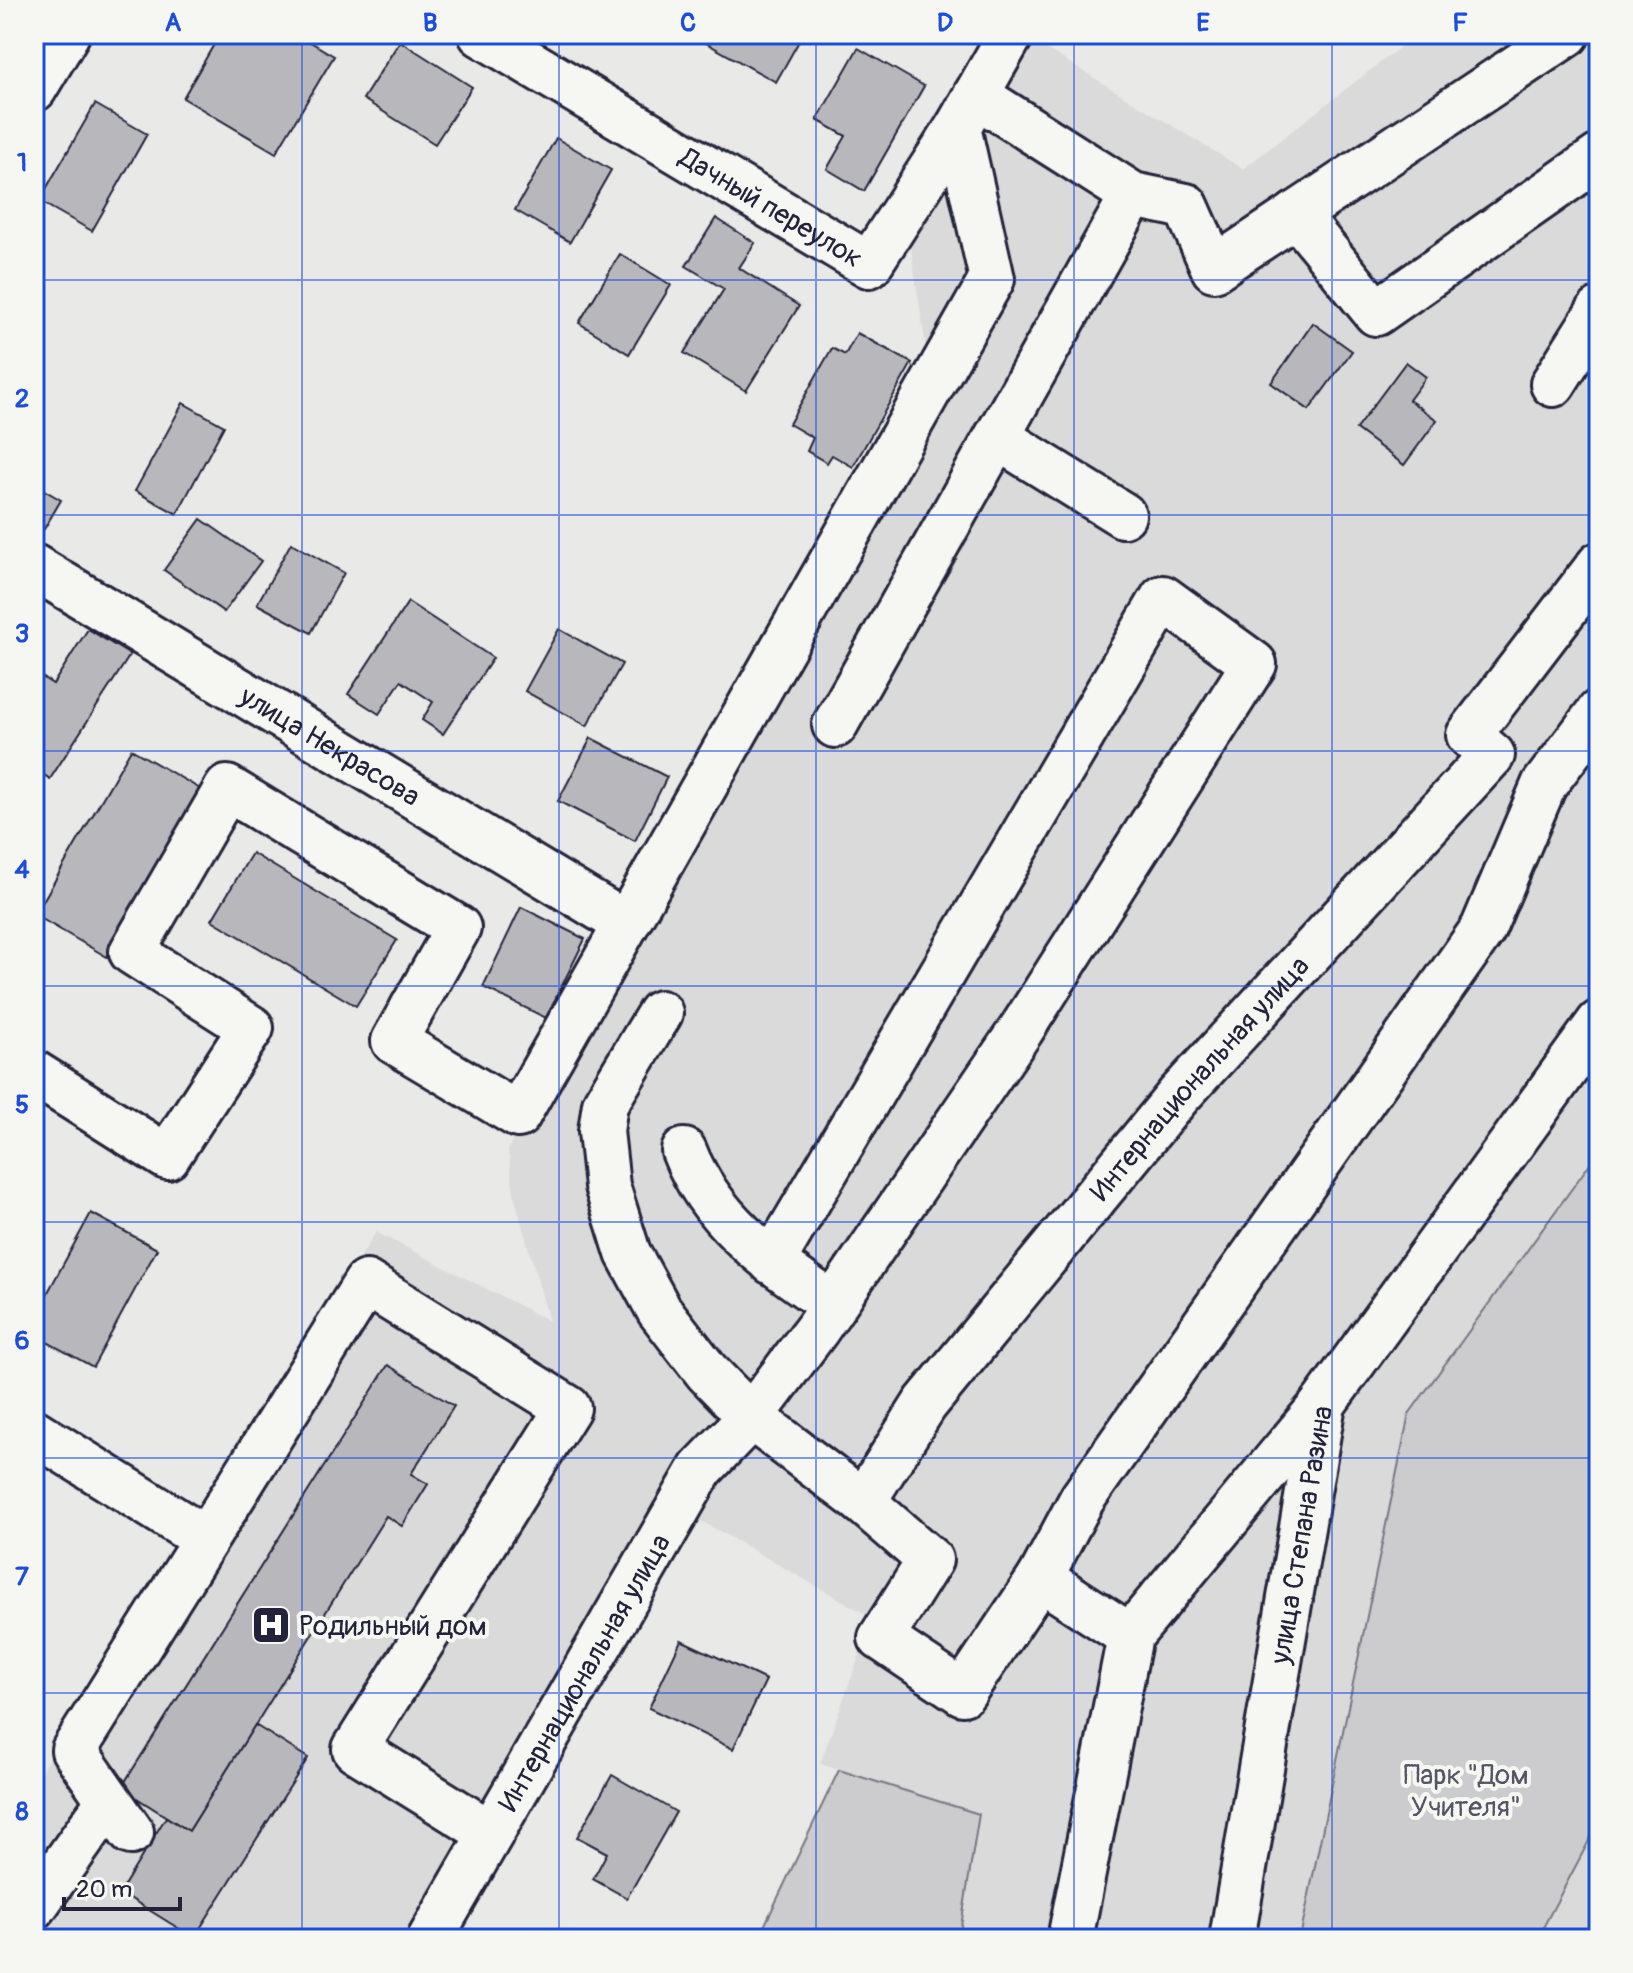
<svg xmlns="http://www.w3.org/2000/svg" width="1633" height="1973" viewBox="0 0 1633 1973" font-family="Pangolin,sans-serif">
<rect width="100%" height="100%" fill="#e9e9e7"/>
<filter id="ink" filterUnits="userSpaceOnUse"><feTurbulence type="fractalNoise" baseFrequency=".0125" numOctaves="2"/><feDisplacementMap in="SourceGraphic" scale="16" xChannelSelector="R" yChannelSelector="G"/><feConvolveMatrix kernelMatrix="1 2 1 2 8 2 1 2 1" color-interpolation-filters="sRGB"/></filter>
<g filter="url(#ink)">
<g fill="#dadada">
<path d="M1417 34H1599V283L1550 356 1599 387V1151L1409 1414 1300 1937 1302 1939H959L979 1814 820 1764 873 1618 655 1495 651 1515 402 1939H34V1782L376 1232 549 1321 515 1199 508 1150 585 988 929 367 910 243 1032 40 1243 169Z"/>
<path d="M1599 1822V1939H1537Z"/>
</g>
<g fill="#ccccce" stroke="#777784" stroke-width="2">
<path d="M1599 1151V1822L1537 1939H1302L1300 1938 1409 1414Z"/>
<path d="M839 1770 979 1814 959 1939H758Z"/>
</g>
<g fill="#b8b8bc" stroke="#22223b" stroke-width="2">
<path d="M220 34H297L334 56 276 153 183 98Z"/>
<path d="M690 34H803L776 82Z"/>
<path d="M400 41 472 87 435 144 363 99Z"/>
<path d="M858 48 924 86 864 191 827 169 846 136 817 120Z"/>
<path d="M95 104 147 134 92 231 39 201Z"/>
<path d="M556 138 611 170 570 242 515 210Z"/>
<path d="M716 218 755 243 739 268 799 306 746 391 684 353 724 289 686 266Z"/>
<path d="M620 254 671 285 629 354 579 323Z"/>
<path d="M1313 323 1352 351 1309 410 1271 383Z"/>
<path d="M857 333 912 363 853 467 832 455 827 463 807 451 813 438 789 424 832 348 845 355Z"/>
<path d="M1406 362 1426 377 1409 400 1437 420 1404 465 1356 429Z"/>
<path d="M183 403 224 426 177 514 135 491Z"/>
<path d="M34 484 61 500 44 529 34 523Z"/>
<path d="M201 519 261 561 224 612 164 570Z"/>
<path d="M291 543 344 573 311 633 257 604Z"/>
<path d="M408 602 493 658 443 734 422 720 433 702 401 681 379 714 348 694Z"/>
<path d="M88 629 130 655 50 779 34 768V672L53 684Z"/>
<path d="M559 629 622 664 587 726 525 691Z"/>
<path d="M591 738 667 777 635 841 558 801Z"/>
<path d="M131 749 202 790 107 957 35 915Z"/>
<path d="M252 853 397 940 356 1006 212 920Z"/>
<path d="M521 907 585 939 546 1018 483 987Z"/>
<path d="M91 1213 157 1249 93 1367 34 1335V1318Z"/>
<path d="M388 1365 454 1406 411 1474 428 1484 402 1526 386 1516 189 1831 121 1788Z"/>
<path d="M681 1640 766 1680 733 1749 649 1708Z"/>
<path d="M255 1725 308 1758 194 1938 120 1892 166 1817 189 1831Z"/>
<path d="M612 1775 676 1812 627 1898 593 1879 607 1853 577 1837Z"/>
</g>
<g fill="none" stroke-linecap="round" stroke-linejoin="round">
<g stroke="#22223b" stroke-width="50">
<g id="minor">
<path id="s1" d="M481 34 869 265 958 127 1011 34"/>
<path d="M34 89 67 34"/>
<path d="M976 95 1133 195 1186 206 1214 269 1567 34"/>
<path d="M1296 214 1376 313 1599 157"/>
<path d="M1553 384 1599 311"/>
<path d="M997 437 1123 515"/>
<path id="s2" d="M34 567 626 924"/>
<path d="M835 725 1133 195"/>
<path id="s3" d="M660 1013 605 1104 601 1131 607 1186 628 1253 659 1310 707 1372 751 1417 863 1502 925 1404 1179 1095 1492 755 1469 735 1599 565"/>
<path d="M34 1073 167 1157 251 1028 132 952 227 788 458 928 394 1041 518 1115 992 279 958 127"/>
<path d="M684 1151C712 1223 772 1262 833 1305"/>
<path d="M34 1432 205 1539"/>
<path d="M863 1502 930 1560 881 1638 963 1693 1040 1578"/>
<path d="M1130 1636 1323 1404"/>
<path d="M131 1832 74 1750 366 1283 568 1408 355 1749 490 1833"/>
<path d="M34 1907 109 1801"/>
<path id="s4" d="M430 1939 701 1469 751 1417 817 1329 1021 1030 1254 664 1163 598 772 1262"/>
<path d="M1070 1939 1130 1636 1040 1578 1082 1499 1483 929 1544 785 1599 712"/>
<path id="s5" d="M1232 1939 1323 1404 1599 1023"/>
</g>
</g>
<use href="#minor" stroke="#f6f6f2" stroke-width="44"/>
</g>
</g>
<path fill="none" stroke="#1d4ed8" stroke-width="2" stroke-opacity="0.55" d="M302 34V1939M559 34V1939M816 34V1939M1074 34V1939M1332 34V1939M34 280H1599M34 515H1599M34 751H1599M34 986H1599M34 1222H1599M34 1458H1599M34 1693H1599"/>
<defs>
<g id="hospital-square" transform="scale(2)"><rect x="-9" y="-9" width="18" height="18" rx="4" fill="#22223b" stroke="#f6f6f2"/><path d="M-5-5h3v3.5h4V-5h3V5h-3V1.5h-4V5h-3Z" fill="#fff"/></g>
</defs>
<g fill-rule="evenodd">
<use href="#hospital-square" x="271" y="1625"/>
</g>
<g text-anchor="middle" stroke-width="8" stroke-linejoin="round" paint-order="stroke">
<g font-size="28" fill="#22223b" stroke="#f6f6f2">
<text dy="10" stroke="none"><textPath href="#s1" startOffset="338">Дачный переулок</textPath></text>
<text dy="10" stroke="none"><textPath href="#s2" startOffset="346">улица Некрасова</textPath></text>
<text dy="10" stroke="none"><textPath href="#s3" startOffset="1148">Интернациональная улица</textPath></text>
<text dy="10" stroke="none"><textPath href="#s5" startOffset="410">улица Степана Разина</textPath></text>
<text dy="10" stroke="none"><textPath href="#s4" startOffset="308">Интернациональная улица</textPath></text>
</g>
<g font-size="28" fill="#22223b" stroke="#f6f6f2" text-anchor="start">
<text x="299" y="1635">Родильный дом</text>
</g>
<g font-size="28" fill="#555567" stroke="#f6f6f2">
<text x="1466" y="1784">Парк "Дом<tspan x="1466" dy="32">Учителя"</tspan></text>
</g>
</g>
<rect width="1633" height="1973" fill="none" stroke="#f6f6f2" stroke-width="88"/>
<path d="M64 1897v12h116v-12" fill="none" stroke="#22223b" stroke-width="4"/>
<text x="76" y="1897" font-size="24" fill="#22223b" stroke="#f6f6f2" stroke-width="6" paint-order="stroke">20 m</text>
<rect x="44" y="44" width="1545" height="1885" fill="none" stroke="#1d4ed8" stroke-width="3"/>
<g font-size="26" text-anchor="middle" font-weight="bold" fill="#1d4ed8">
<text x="173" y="31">A</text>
<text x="430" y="31">B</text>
<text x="688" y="31">C</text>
<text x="945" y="31">D</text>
<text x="1203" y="31">E</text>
<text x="1460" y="31">F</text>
<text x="22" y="171">1</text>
<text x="22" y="407">2</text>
<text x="22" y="642">3</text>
<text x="22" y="878">4</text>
<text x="22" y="1113">5</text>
<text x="22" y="1349">6</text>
<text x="22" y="1585">7</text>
<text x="22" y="1820">8</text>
</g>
</svg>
